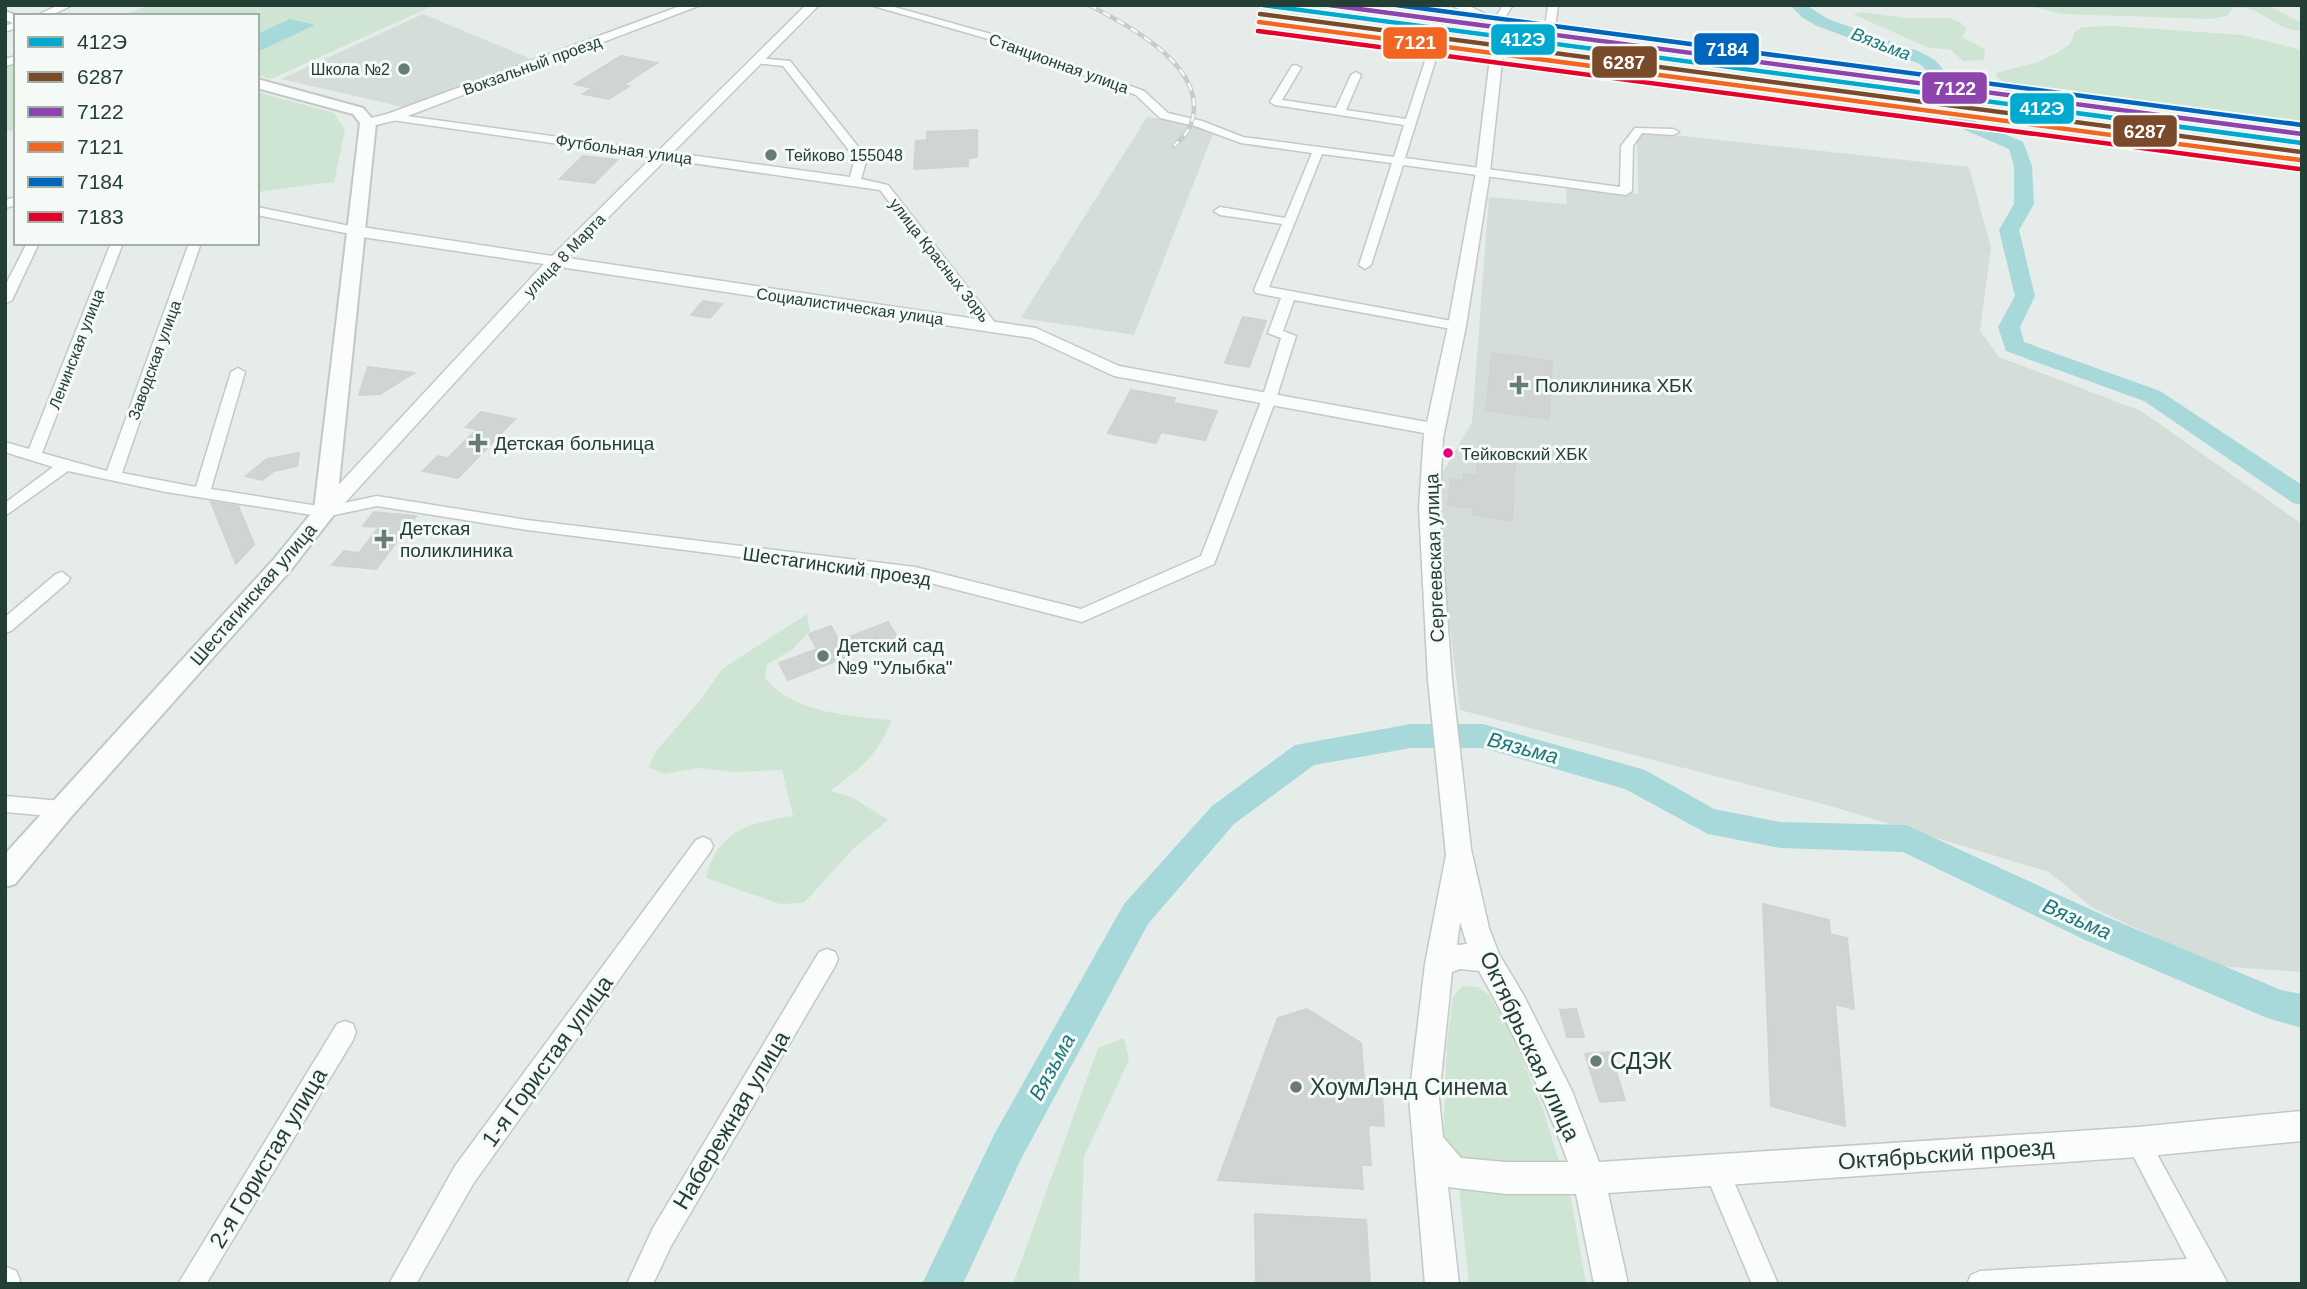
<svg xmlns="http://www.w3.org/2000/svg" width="2307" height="1289" viewBox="0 0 2307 1289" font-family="Arial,sans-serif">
<rect width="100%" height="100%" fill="#e6ece9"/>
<g fill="#d4ddd8">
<path d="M423 14 531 59 403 107 281 79Z"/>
<path d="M1147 117 1183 122 1213 134 1134 335 1021 318Z"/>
<path d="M1645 132 1969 167 1991 248 1980 331 1999 357 2141 411 2302 524V972L2217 966 2093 908 2049 872 1827 805 1460 710 1435 503 1440 477 1472 422 1489 197 1566 204 1567 187 1638 194 1637 136Z"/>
</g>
<g fill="#cfe5d4">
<path d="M148 5H435L271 79 257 75V16H122Z"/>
<path d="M2025 5H2267L2302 23V31C2271 30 2261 3 2233 8L2227 16 2210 19 2063 14Z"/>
<path d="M1861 12 1906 18H1949L1961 23 1967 29 1962 37 1985 49 1984 60 1963 61 1951 50 1926 47 1853 14Z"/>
<path d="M2114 26 2242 35 2302 50V126L2060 96 2009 86 1997 78 1996 73 2038 62 2057 53 2070 44 2075 32 2082 27Z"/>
<path d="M16 62V132L5 130V66Z"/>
<path d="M257 92 334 113 345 130 334 182 257 192Z"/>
<path d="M807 614 810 631 792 650 767 664 765 678C793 713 850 716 892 720 875 759 862 766 830 791L852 797 888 820 853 849 804 903 780 904 706 878C717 831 749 823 793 816L782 770 735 772 698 768 664 774 648 767 657 750 701 699 722 669Z"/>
<path d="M1462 986 1478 987 1489 995 1513 1036 1544 1112 1559 1162 1464 1170 1444 1144V1121L1447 1042 1453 997Z"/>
<path d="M1124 1038 1129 1060 1084 1157 1079 1284H1013L1098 1048Z"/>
<path d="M1569 1188 1586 1284H1469L1459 1189Z"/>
</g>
<path fill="#a7d8da" d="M290 19 315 25 257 52V34Z"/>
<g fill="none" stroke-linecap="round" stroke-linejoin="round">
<g fill="#a7d8da" fill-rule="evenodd">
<path d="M1790 5H1806L1828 19 1918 51 1935 60 1960 88 1962 110 1977 122 2023 142 2032 166 2034 204 2019 230 2035 296 2020 327 2024 342 2160 391 2302 485V505L2293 503 2144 401 2006 351 1998 327 2015 296 1999 230 2014 204V166L2009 149 1965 130 1947 116 1944 89 1920 64 1817 26 1803 18Z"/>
<path d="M1411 724H1483L1645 770 1714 809 1780 822 1906 825 2107 917 2281 990 2302 994V1028L2267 1018 2083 939 1903 852 1780 848 1708 834 1625 789 1483 748H1411L1314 765 1234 824 1148 924 1021 1159 963 1284H922L995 1133 1124 904 1212 806 1295 745Z"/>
</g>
</g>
<g fill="#d0d5d3" stroke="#cfd4d1" stroke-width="2">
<path d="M621 56 657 63 623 85 629 86 609 99 583 94 592 88 575 84Z"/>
<path d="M977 130V157L968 158V166L914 169 916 141 927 140V132Z"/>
<path d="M583 156 617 160 594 183 560 179Z"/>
<path d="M703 301 722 304 710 318 691 315Z"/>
<path d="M1243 317 1266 321 1249 367 1225 363Z"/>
<path d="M1492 353 1552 361 1549 419 1486 410Z"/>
<path d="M368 367 414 373 380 394 359 395Z"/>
<path d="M1131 390 1175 398 1173 403 1217 411 1205 440 1161 432 1156 443 1108 433Z"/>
<path d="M481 412 515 419 458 478 423 471 438 456 448 458 477 429 466 427Z"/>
<path d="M299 453 297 466 274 471 262 480 246 476 267 459Z"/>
<path d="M1478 454 1515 460 1512 521 1473 515 1474 508 1448 505 1451 479 1464 481V474L1477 475Z"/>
<path d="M211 502 238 506 254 544 236 564Z"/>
<path d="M374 512 416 516 376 569 332 565 344 551 359 553 379 527 363 526Z"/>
<path d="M888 622 897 637 788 680 779 663 817 649 809 634 831 626 839 641Z"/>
<path d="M1763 904 1829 920 1830 934 1847 938 1854 1009 1835 1004 1845 1126 1771 1106Z"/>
<path d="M1307 1009 1361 1043 1364 1079 1381 1080 1384 1126 1368 1125 1371 1165H1361L1363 1189 1218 1180 1278 1018Z"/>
<path d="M1576 1009 1584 1037H1567L1560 1010Z"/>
<path d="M1610 1052 1625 1100 1600 1102 1585 1054Z"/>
<path d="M1255 1214 1366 1220 1370 1284H1256Z"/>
</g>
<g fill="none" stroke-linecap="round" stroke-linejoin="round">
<g stroke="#c3c9c6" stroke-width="3">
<g id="minor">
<path d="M59 5H73L49 16H35Z"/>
<path d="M870 5H887L998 36 1144 91 1168 113 1202 121 1243 137 1394 157 1404 125 1275 105 1270 102 1292 66 1296 65 1301 68 1282 100 1336 108 1351 75 1356 72 1361 75 1346 110 1406 119 1428 52 1433 49 1438 52 1405 158 1620 187 1621 146 1635 128 1673 129 1679 132 1673 135 1642 133 1633 146 1632 191 1626 195 1403 165 1371 265 1365 269 1359 265 1392 163 1322 154 1269 287 1457 322 1464 326 1457 330 1294 300 1283 331 1296 336 1276 399 1214 564 1082 622 915 579 527 530 377 506 325 517 166 492 68 471 5 516V503L53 467 5 452V442L29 449 111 243H123L42 453 107 471 189 243H201L122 473 196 487 231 372 238 368 245 372 211 489 325 507 377 496 527 520 915 567 1081 609 1201 556 1262 399 1281 338 1268 333 1281 298 1256 293 1254 290 1282 224 1220 215 1214 211 1220 207 1285 218 1312 153 1241 143 1195 126 1160 118 1136 95 992 40Z"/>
<path d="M1503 5H1513L1504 19 1491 23V19L1497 15Z"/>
<path d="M1548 5H1558L1555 28 1550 31 1545 28Z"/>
<path d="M16 22V28L5 32V26Z"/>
<path d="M1495 50 1598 63 1603 66 1598 69 1491 55 1490 53Z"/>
<path d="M16 56V63L5 66V59Z"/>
<path d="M758 58 790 61 867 158 861 179 888 185 996 324V330H986L880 190 392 120 387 117 392 114 850 177 855 158 783 66 754 63V59Z"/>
<path d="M16 197V205L5 208V200Z"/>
<path d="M257 207 355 227 361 231 355 235 257 215Z"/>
<path d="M27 243H39L12 300 5 304V286Z"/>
<path d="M62 572 70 578 68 582 11 631 5 633V617L56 574Z"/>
<path d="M5 796 61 801 68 803 71 809 68 815 61 817 5 812Z"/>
<path d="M703 837 710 840 713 846 710 852 473 1184 416 1284H389L455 1166 696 840Z"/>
<path d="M827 949 835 952 838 959 835 966 671 1246 653 1284H627L653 1228 819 952Z"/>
<path d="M345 1021 353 1024 356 1032 353 1040 206 1284H178L337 1024Z"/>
<path d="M2138 1130 2146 1134 2228 1284H1967L1971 1275 1980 1271 2187 1259 2126 1142 2130 1134Z"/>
<path d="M1716 1158 1725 1161 1778 1284H1752L1704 1170 1707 1161Z"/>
<path d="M7 1267 16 1271 20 1280 18 1284H5Z"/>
</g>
</g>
<g stroke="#c3c9c6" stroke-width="3">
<g id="tertiary">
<path d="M683 5H701L397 120 368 127 361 123 363 120 387 114Z"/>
<path d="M806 5H819L568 258 1036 328 1119 366 1427 422 1448 326 1476 172 1493 34 1489 23 1450 5H1467L1500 21 1505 34 1490 172 1466 326 1443 438 1439 508 1452 680 1471 849 1489 928 1499 954 1524 996 1572 1091 1599 1162 2138 1127 2302 1111V1141L2138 1157 1608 1193 1628 1284H1594L1576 1194H1506L1448 1187 1459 1284H1425L1409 1098 1425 964 1446 855 1428 680 1419 508 1424 433 1114 376 1032 338 560 267 332 517H318L315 512 318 507 544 264 355 236 347 231 349 228 355 226 552 256ZM1460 922 1467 944 1457 945ZM1460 969 1479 971C1514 1033 1544 1096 1568 1162H1506L1461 1158 1443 1137 1439 1098 1452 972Z"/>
</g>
</g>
<g stroke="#c1c9c6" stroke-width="4">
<g id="secondary">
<path d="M5 11 18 16 16 24 5 20Z"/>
<path d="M257 79 363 108 376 123 336 512 290 571 71 817 15 884 5 887V854L274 559 314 510 360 123 353 114 257 88Z"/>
</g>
</g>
<use href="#minor" fill="#fbfcfc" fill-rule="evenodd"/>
<use href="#tertiary" fill="#fbfcfc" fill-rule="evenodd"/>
<use href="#secondary" fill="#fbfcfc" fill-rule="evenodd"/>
<g stroke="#c7ccca" stroke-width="4.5">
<path id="rail" d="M1089 5C1129 26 1211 68 1191 124 1188 133 1180 140 1174 146"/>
</g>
<use href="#rail" stroke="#f5faf7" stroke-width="2.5" stroke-dasharray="8" stroke-linecap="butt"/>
<g stroke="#f5faf7" stroke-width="8">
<path id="rail-1" d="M1263 5 2302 143"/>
</g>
<g stroke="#f5faf7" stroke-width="8">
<path id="rail-2" d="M1260 14 2301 152"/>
</g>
<g stroke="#f5faf7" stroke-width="8">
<path id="rail-3" d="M1329 5 2302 134"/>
</g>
<g stroke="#f5faf7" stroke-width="8">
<path id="rail-4" d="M1259 22 2300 160"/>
</g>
<g stroke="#f5faf7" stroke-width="8">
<path id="rail-5" d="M1396 5 2302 125"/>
</g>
<g stroke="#f5faf7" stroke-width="8">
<path id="rail-6" d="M1258 31 2299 169"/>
</g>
<use href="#rail-1" stroke="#00a9ce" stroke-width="4.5"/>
<use href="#rail-2" stroke="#7a4b2a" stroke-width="4.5"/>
<use href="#rail-3" stroke="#8e44ad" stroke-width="4.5"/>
<use href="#rail-4" stroke="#f26522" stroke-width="4.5"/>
<use href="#rail-5" stroke="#0065bd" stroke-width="4.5"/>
<use href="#rail-6" stroke="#e4002b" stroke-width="4.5"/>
</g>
<g fill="#677c74" stroke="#f5faf7" stroke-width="2.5">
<circle cx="404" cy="69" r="7"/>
<circle cx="771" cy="155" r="7"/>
<path d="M1515.5 374.5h7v7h7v7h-7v7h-7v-7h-7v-7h7z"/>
<path d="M474.5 432.5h7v7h7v7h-7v7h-7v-7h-7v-7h7z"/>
<path d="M380.5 528.5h7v7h7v7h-7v7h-7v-7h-7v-7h7z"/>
<circle cx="823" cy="656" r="7"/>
<circle cx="1596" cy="1061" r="7"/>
<circle cx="1296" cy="1087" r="7"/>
</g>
<circle fill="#e5007d" stroke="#f5faf7" stroke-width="2.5" cx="1448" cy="453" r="6"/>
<g text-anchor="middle" stroke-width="6" stroke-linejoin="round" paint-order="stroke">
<g font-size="16" fill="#233f35" stroke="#f5faf7">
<text transform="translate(1059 63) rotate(20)" y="6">Станционная улица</text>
<text transform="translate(532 65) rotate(-20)" y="6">Вокзальный проезд</text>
<text transform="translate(624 149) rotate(8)" y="6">Футбольная улица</text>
<text transform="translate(564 255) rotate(-46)" y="6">улица 8 Марта</text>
<text transform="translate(940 260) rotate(52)" y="6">улица Красных Зорь</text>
<text transform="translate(850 306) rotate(8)" y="6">Социалистическая улица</text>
<text transform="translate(76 349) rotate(-69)" y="6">Ленинская улица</text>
<text transform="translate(154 360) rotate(-70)" y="6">Заводская улица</text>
</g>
<g font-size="16" fill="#233f35" stroke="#f5faf7" text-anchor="end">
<text x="390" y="75">Школа №2</text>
<text x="785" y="161" text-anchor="start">Тейково 155048</text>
</g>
<g font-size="17" fill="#233f35" stroke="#f5faf7" text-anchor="start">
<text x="1461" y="460">Тейковский ХБК</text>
</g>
<g font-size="18" font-style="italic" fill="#1c777d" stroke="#f5faf7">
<text transform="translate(1881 44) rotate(21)" y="6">Вязьма</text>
</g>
<g font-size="19" fill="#233f35" stroke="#f5faf7" text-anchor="start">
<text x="1535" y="392">Поликлиника ХБК</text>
<text x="494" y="450">Детская больница</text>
<text x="400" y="535">Детская<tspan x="400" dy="22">поликлиника</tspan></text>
<text x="837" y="652">Детский сад<tspan x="837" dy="22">№9 "Улыбка"</tspan></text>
</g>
<g font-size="19" fill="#233f35" stroke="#f5faf7">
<text transform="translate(1434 558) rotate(-92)" y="7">Сергеевская улица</text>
<text transform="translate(837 566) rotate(8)" y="7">Шестагинский проезд</text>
<text transform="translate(253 594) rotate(-49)" y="7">Шестагинская улица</text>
</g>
<g font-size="21" font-style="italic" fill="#1c777d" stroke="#f5faf7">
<text transform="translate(1523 748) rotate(15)" y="7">Вязьма</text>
<text transform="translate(2077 919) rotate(24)" y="7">Вязьма</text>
<text transform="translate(1052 1067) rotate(-61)" y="7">Вязьма</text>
</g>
<g font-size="23" fill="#233f35" stroke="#f5faf7">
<text transform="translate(1530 1046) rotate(65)" y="8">Октябрьская улица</text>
<text transform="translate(547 1061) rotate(-54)" y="8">1-я Гористая улица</text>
<text transform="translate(731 1120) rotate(-59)" y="8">Набережная улица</text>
<text transform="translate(1946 1154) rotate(-4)" y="8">Октябрьский проезд</text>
<text transform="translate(268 1158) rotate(-59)" y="8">2-я Гористая улица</text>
</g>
<g font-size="23" fill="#233f35" stroke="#f5faf7" text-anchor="start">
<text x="1610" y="1069">СДЭК</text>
<text x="1310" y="1095">ХоумЛэнд Синема</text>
</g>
</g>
<g stroke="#f5faf7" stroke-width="2.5">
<rect x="1490" y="23" width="66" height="33" rx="7" fill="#00a9ce"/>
<rect x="1382" y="26" width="66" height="34" rx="7" fill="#f26522"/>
<rect x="1693" y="32" width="67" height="34" rx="7" fill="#0065bd"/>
<rect x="1591" y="45" width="67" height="34" rx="7" fill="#7a4b2a"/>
<rect x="1921" y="71" width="67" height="34" rx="7" fill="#8e44ad"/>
<rect x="2009" y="92" width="66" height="33" rx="7" fill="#00a9ce"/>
<rect x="2112" y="114" width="66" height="34" rx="7" fill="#7a4b2a"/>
</g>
<g font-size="19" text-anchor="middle" font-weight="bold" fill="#fff">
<text x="1523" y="46">412Э</text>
<text x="1415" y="49">7121</text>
<text x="1727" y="56">7184</text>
<text x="1624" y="69">6287</text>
<text x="1955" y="95">7122</text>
<text x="2042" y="115">412Э</text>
<text x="2145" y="138">6287</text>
</g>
<rect width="2307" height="1289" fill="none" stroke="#233f35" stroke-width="14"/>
<rect x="14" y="14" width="245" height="231" fill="#f5faf7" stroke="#a1afa9" stroke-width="2"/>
<rect x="28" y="37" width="35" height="10" fill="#00a9ce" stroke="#a1afa9" stroke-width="2"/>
<text x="77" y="49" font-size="21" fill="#233f35">412Э</text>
<rect x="28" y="72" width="35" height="10" fill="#7a4b2a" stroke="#a1afa9" stroke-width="2"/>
<text x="77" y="84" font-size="21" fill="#233f35">6287</text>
<rect x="28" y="107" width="35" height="10" fill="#8e44ad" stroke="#a1afa9" stroke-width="2"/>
<text x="77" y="119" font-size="21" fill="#233f35">7122</text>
<rect x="28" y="142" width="35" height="10" fill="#f26522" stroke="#a1afa9" stroke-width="2"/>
<text x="77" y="154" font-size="21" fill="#233f35">7121</text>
<rect x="28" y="177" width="35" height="10" fill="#0065bd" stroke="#a1afa9" stroke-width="2"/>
<text x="77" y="189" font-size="21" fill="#233f35">7184</text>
<rect x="28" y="212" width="35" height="10" fill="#e4002b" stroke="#a1afa9" stroke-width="2"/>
<text x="77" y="224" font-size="21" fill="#233f35">7183</text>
</svg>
